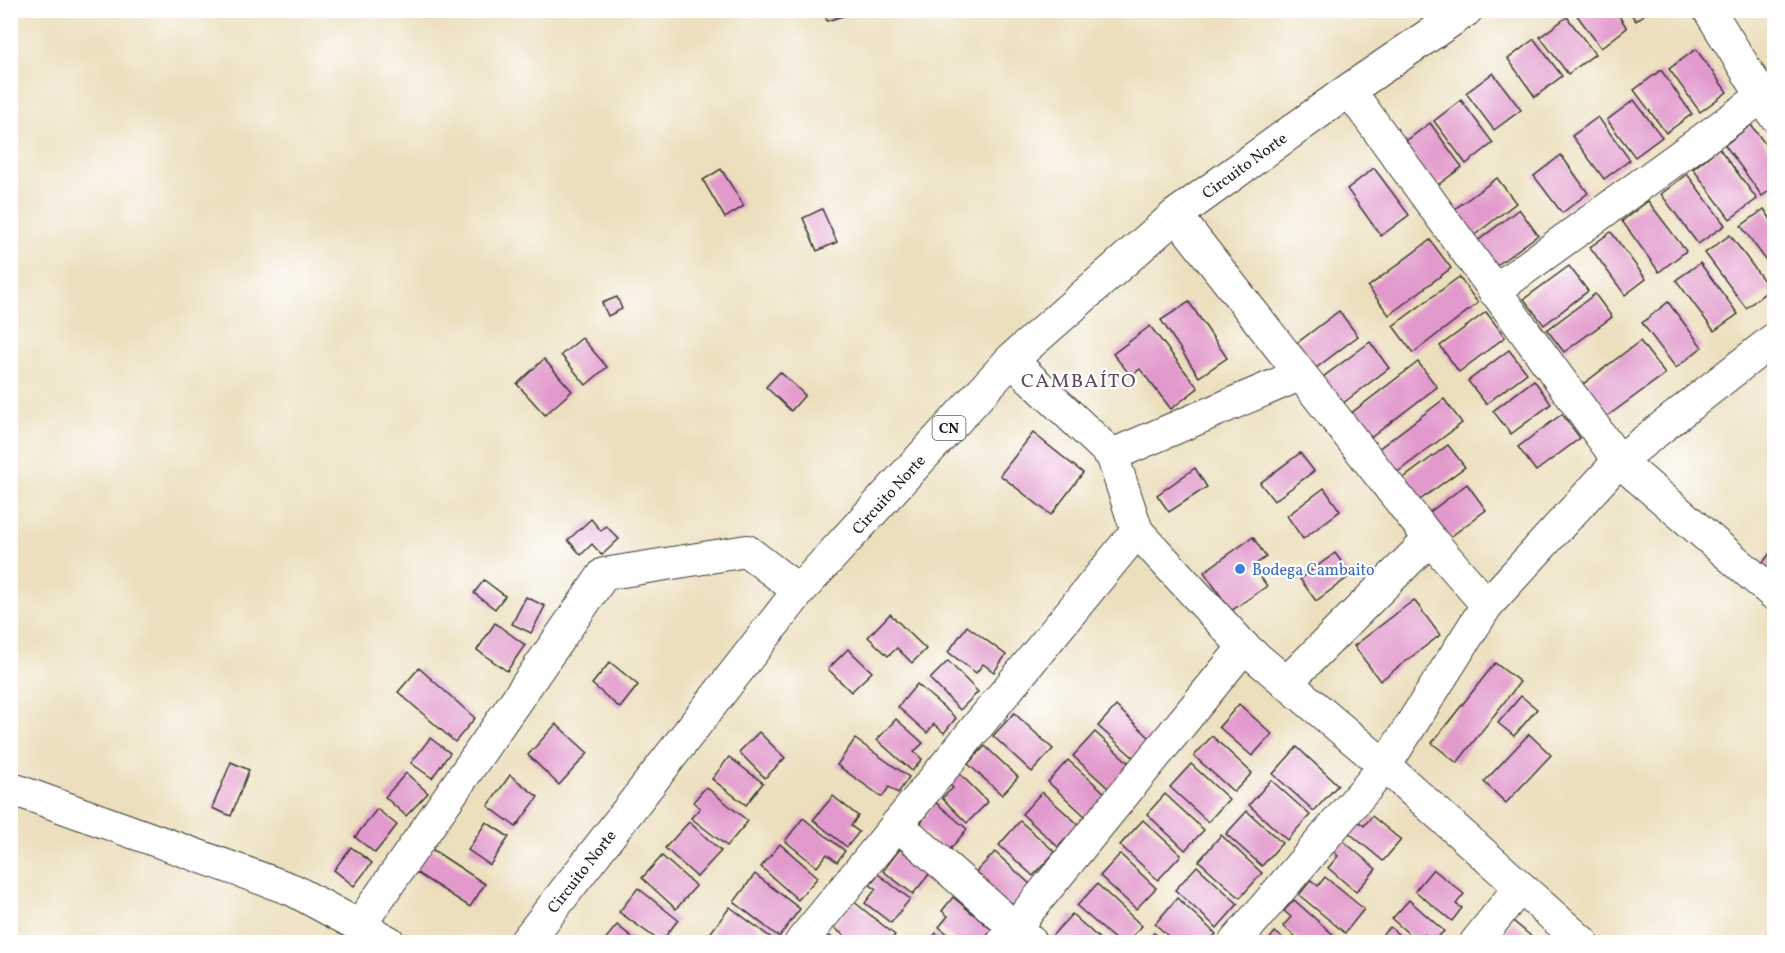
<svg xmlns="http://www.w3.org/2000/svg" width="1785" height="953" viewBox="0 0 1785 953" font-family="Vollkorn,serif">
<rect width="100%" height="100%" fill="#fff"/>
<filter id="ink" filterUnits="userSpaceOnUse"><feTurbulence type="fractalNoise" baseFrequency=".0167" numOctaves="2"/><feDisplacementMap in="SourceGraphic" scale="12" xChannelSelector="R" yChannelSelector="G"/><feConvolveMatrix kernelMatrix="1 2 1 2 8 2 1 2 1" color-interpolation-filters="sRGB"/></filter>
<filter id="wash" filterUnits="userSpaceOnUse"><feTurbulence type="fractalNoise" baseFrequency=".008" numOctaves="4" result="noise"/><feDisplacementMap in="SourceGraphic" scale="24" xChannelSelector="R" yChannelSelector="G"/><feGaussianBlur stdDeviation="1.35" result="paint"/><feColorMatrix in="noise" values="0 0 0 0 0 0 0 0 0 0 0 0 0 0 0 0 0 1.4 0 .05"/><feComposite in="paint" operator="in"/></filter>
<g filter="url(#wash)">
<rect width="100%" height="100%" fill="#ecdfbd"/>
<g id="blocks">
<g fill="#e29acc">
<path d="M823 10H851L852 13 827 21Z"/>
<path d="M1573 10H1615L1627 28 1601 48Z"/>
<path d="M1628 10H1650L1636 21Z"/>
<path d="M1567 17 1595 54 1568 74 1540 37Z"/>
<path d="M1534 39 1562 76 1535 97 1508 59Z"/>
<path d="M1696 49 1727 92 1700 112 1669 69Z"/>
<path d="M1661 70 1692 114 1666 133 1634 90Z"/>
<path d="M1493 73 1521 110 1494 130 1466 93Z"/>
<path d="M1461 100 1493 143 1466 164 1434 121Z"/>
<path d="M1634 100 1662 137 1635 157 1607 120Z"/>
<path d="M1598 117 1630 160 1604 179 1572 136Z"/>
<path d="M1430 123 1462 167 1435 187 1402 144Z"/>
<path d="M1751 125 1774 156V187L1762 196 1725 145Z"/>
<path d="M1719 148 1757 199 1730 219 1693 169Z"/>
<path d="M1561 155 1588 193 1562 213 1534 176Z"/>
<path d="M1374 168 1409 215 1381 236 1347 189Z"/>
<path d="M721 169 744 206 725 218 703 180Z"/>
<path d="M1687 174 1725 225 1698 244 1661 194Z"/>
<path d="M1497 178 1516 203 1472 237 1452 211Z"/>
<path d="M1648 201 1686 251 1659 272 1622 221Z"/>
<path d="M822 209 837 242 817 251 803 218Z"/>
<path d="M1519 209 1538 235 1493 268 1475 243Z"/>
<path d="M1764 209 1774 224V271L1741 226Z"/>
<path d="M1611 232 1646 279 1625 295 1590 247Z"/>
<path d="M1730 235 1770 289 1746 308 1705 253Z"/>
<path d="M1430 240 1451 268 1389 315 1368 287Z"/>
<path d="M1700 263 1738 314 1714 331 1676 280Z"/>
<path d="M1569 266 1588 291 1544 325 1524 299Z"/>
<path d="M1459 277 1478 303 1413 353 1393 326Z"/>
<path d="M1595 294 1612 317 1564 352 1547 330Z"/>
<path d="M617 297 622 309 608 316 602 303Z"/>
<path d="M1189 302 1227 358 1199 377 1161 320Z"/>
<path d="M1668 302 1702 347 1676 368 1642 323Z"/>
<path d="M1339 311 1358 336 1316 368 1297 343Z"/>
<path d="M1486 312 1505 337 1459 372 1440 346Z"/>
<path d="M1150 326 1198 388 1171 409 1140 369 1131 376 1113 354Z"/>
<path d="M582 338 607 367 586 385 561 355Z"/>
<path d="M1640 341 1665 374 1606 417 1582 385Z"/>
<path d="M1370 342 1389 368 1342 404 1323 377Z"/>
<path d="M1509 350 1527 373 1486 404 1468 381Z"/>
<path d="M544 359 572 391 545 415 517 384Z"/>
<path d="M1418 362 1437 387 1369 439 1350 414Z"/>
<path d="M780 372 805 395 791 411 766 387Z"/>
<path d="M1534 380 1551 404 1511 434 1493 411Z"/>
<path d="M1444 399 1462 423 1395 474 1377 450Z"/>
<path d="M1562 414 1580 438 1536 471 1518 447Z"/>
<path d="M1033 433 1083 473 1051 515 1000 475Z"/>
<path d="M1448 445 1465 467 1417 502 1401 480Z"/>
<path d="M1300 453 1314 471 1274 501 1260 483Z"/>
<path d="M1195 468 1207 487 1169 512 1157 495Z"/>
<path d="M1467 484 1486 510 1445 541 1426 515Z"/>
<path d="M1324 488 1340 511 1303 539 1287 516Z"/>
<path d="M591 519 601 531 606 526 619 539 602 555 592 544 581 555 568 540Z"/>
<path d="M1253 537 1266 557 1253 566 1267 586 1231 611 1204 572Z"/>
<path d="M1774 548V576L1761 565Z"/>
<path d="M1335 553 1351 575 1316 601 1300 579Z"/>
<path d="M484 580 505 596 495 609 474 593Z"/>
<path d="M526 597 545 606 531 633 512 624Z"/>
<path d="M1414 600 1440 635 1380 681 1354 646Z"/>
<path d="M890 614 926 649 912 663 897 648 888 656 868 637Z"/>
<path d="M495 623 525 645 507 671 477 650Z"/>
<path d="M967 626 1006 655 994 672 983 664 976 673 948 652Z"/>
<path d="M848 649 872 672 851 692 828 669Z"/>
<path d="M948 661 978 692 960 710 930 679Z"/>
<path d="M610 662 638 685 620 708 592 684Z"/>
<path d="M1495 663 1520 682 1457 763 1432 743Z"/>
<path d="M419 668 475 718 455 742 398 692Z"/>
<path d="M917 684 956 718 944 733 934 724 927 733 898 707Z"/>
<path d="M1521 696 1537 709 1514 736 1498 723Z"/>
<path d="M1239 704 1272 734 1252 756 1219 727Z"/>
<path d="M1116 706 1151 739 1134 758 1098 726Z"/>
<path d="M1014 713 1053 749 1032 772 993 736Z"/>
<path d="M896 719 923 743 914 752 922 759 912 771 877 740Z"/>
<path d="M556 724 588 753 559 785 528 755Z"/>
<path d="M759 732 785 758 765 778 739 752Z"/>
<path d="M1095 732 1131 765 1109 789 1073 756Z"/>
<path d="M1529 734 1551 755 1506 803 1484 782Z"/>
<path d="M1212 736 1252 773 1234 792 1194 756Z"/>
<path d="M430 738 450 753 432 778 411 763Z"/>
<path d="M855 739 909 777 898 793 889 787 882 797 837 765Z"/>
<path d="M985 746 1018 777 1002 795 968 764Z"/>
<path d="M1297 747 1338 785 1314 811 1273 774Z"/>
<path d="M729 757 763 783 746 805 712 779Z"/>
<path d="M1068 760 1106 794 1086 817 1048 782Z"/>
<path d="M231 762 249 770 231 816 212 808Z"/>
<path d="M1191 764 1229 799 1208 822 1170 787Z"/>
<path d="M406 773 428 793 406 816 385 797Z"/>
<path d="M959 773 988 802 967 823 942 798 953 788 948 783Z"/>
<path d="M510 775 538 797 516 827 488 806Z"/>
<path d="M1271 780 1310 815 1287 840 1249 805Z"/>
<path d="M706 787 748 821 727 846 691 818 700 808 693 802Z"/>
<path d="M1042 792 1079 825 1058 847 1022 814Z"/>
<path d="M1165 794 1204 830 1185 850 1147 814Z"/>
<path d="M833 796 858 816 851 826 859 832 847 847 813 820Z"/>
<path d="M934 801 967 829 948 852 919 827Z"/>
<path d="M377 809 397 825 375 853 355 837Z"/>
<path d="M1247 811 1282 843 1262 866 1226 834Z"/>
<path d="M1372 816 1401 840 1383 861 1348 832 1358 821 1364 826Z"/>
<path d="M803 818 845 851 837 862 827 854 817 867 785 841Z"/>
<path d="M1143 820 1181 855 1158 880 1120 845Z"/>
<path d="M1020 821 1055 852 1033 876 999 845Z"/>
<path d="M486 822 509 837 490 865 468 850Z"/>
<path d="M689 822 721 851 697 877 665 848Z"/>
<path d="M1221 835 1262 873 1240 898 1199 861Z"/>
<path d="M1341 839 1376 869 1356 892 1328 868 1338 856 1332 850Z"/>
<path d="M780 844 818 877 798 900 761 867Z"/>
<path d="M427 846 485 884 470 907 412 870Z"/>
<path d="M351 847 372 863 354 886 334 870Z"/>
<path d="M900 849 930 873 913 894 883 871Z"/>
<path d="M995 852 1031 885 1010 909 973 875Z"/>
<path d="M1120 854 1156 888 1136 909 1100 876Z"/>
<path d="M662 856 696 886 676 909 642 878Z"/>
<path d="M1197 866 1238 904 1217 928 1175 890Z"/>
<path d="M1433 869 1464 894 1456 904 1462 908 1452 921 1415 891Z"/>
<path d="M755 874 800 909 779 937 734 902Z"/>
<path d="M878 874 910 899 891 923 865 903 876 889 870 885Z"/>
<path d="M1325 877 1364 909 1345 933 1299 895 1311 880 1318 886Z"/>
<path d="M1097 884 1142 926 1127 942H1118L1077 906Z"/>
<path d="M638 888 678 920 661 942 619 912Z"/>
<path d="M953 897 992 930 982 942H958L939 927 948 916 942 911Z"/>
<path d="M1177 898 1216 934 1208 942H1175L1155 924Z"/>
<path d="M1294 900 1336 937 1331 942H1302L1283 926 1291 917 1284 911Z"/>
<path d="M1409 900 1444 931 1433 942 1425 934 1418 942 1392 919Z"/>
<path d="M853 901 895 935 889 942H853L833 927Z"/>
<path d="M730 907 774 940 772 942H725L711 932Z"/>
<path d="M1072 914 1103 942H1052L1049 939Z"/>
<path d="M1513 921 1538 942H1494Z"/>
<path d="M617 925 638 942H603Z"/>
<path d="M1390 927 1407 942H1375Z"/>
<path d="M1275 932 1288 942H1267Z"/>
<path d="M936 933 947 942H928Z"/>
<path d="M1154 933 1164 942H1145Z"/>
<path d="M830 936 838 942H824Z"/>
</g>
</g>
</g>
<g filter="url(#ink)">
<use href="#blocks" fill-opacity="0" stroke="#3b3934" stroke-width="1.5"/>
<g fill="none" stroke-linecap="round" stroke-linejoin="round">
<g stroke="#3b3934" stroke-width="34">
<g id="minor">
<path d="M1709 10 1774 115"/>
<path d="M1349 90 1619 461 1774 594"/>
<path d="M1176 215 1430 539 1487 605"/>
<path d="M1494 291 1763 96"/>
<path d="M1011 360 1112 455 1137 531 1244 647 1385 766 1582 942"/>
<path d="M1112 455 1299 375"/>
<path d="M1286 683 1430 539"/>
<path d="M10 788 293 890 389 942"/>
<path d="M897 824 1031 942"/>
<path d="M359 926 604 574 747 551 799 591"/>
<path d="M801 942 1137 531"/>
<path d="M1003 942 1244 647"/>
<path d="M1235 942 1385 766 1487 605 1619 461 1774 339"/>
<path d="M1476 942 1520 887"/>
</g>
</g>
<g stroke="#3b3934" stroke-width="35">
<path id="major" d="M526 942 799 591 1011 360 1176 215 1349 90 1466 10"/>
</g>
<use href="#minor" stroke="#fff" stroke-width="32"/>
<use href="#major" stroke="#fff" stroke-width="33"/>
</g>
</g>
<circle fill="#3f7fe0" stroke="#fff" stroke-width="2" cx="1240" cy="569" r="6"/>
<g text-anchor="middle" stroke-width="4.5" stroke-linejoin="round" paint-order="stroke">
<rect fill="#fff" stroke="#606060" stroke-width="1.5" x="932.5" y="416" width="33" height="24" rx="4.5"/>
<g font-size="15" font-weight="bold" fill="#1c1c1c">
<text x="949" y="433">CN</text>
</g>
<g font-size="16" fill="#1c1c1c" stroke="#fff">
<text transform="translate(1244 165) rotate(-36)" y="6">Circuito Norte</text>
<text transform="translate(888 494) rotate(-48)" y="6">Circuito Norte</text>
<text transform="translate(581 871) rotate(-52)" y="6">Circuito Norte</text>
</g>
<g font-size="16" fill="#366cbe" stroke="#fff" text-anchor="start">
<text x="1252" y="575">Bodega Cambaito</text>
</g>
<g font-size="20" letter-spacing="1.5" fill="#61485a" stroke="#fff">
<text x="1079" y="387">CAMBAÍTO</text>
</g>
</g>
<rect width="1785" height="953" fill="none" stroke="#fff" stroke-width="36"/>
</svg>
